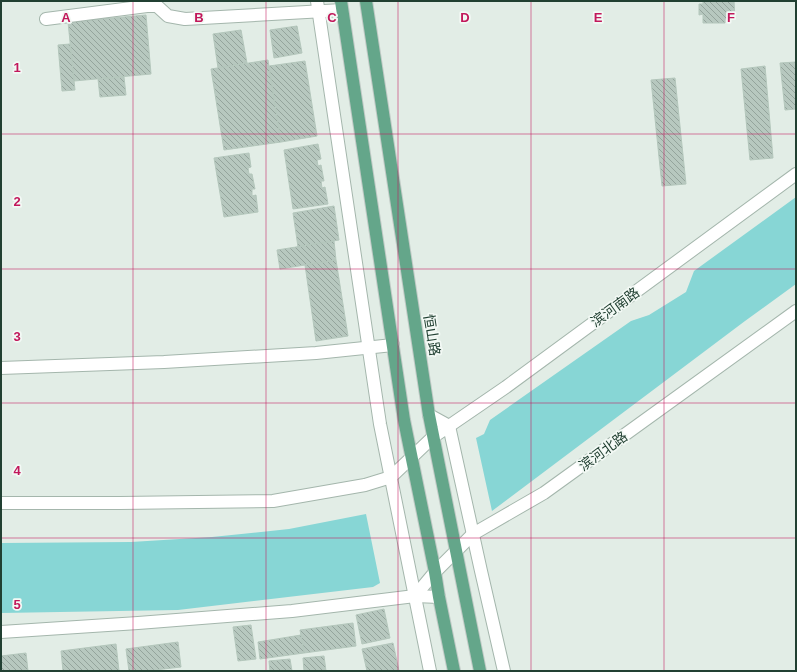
<svg xmlns="http://www.w3.org/2000/svg" width="797" height="672" viewBox="0 0 797 672" font-family="Arial,'Noto Sans SC',sans-serif">
<defs>
<pattern id="building-back-hatch" width="6" height="6" patternUnits="userSpaceOnUse"><rect width="6" height="6" fill="#b7c8bf"/><path d="M-1 5l2 2M0 0l6 6M5-1l2 2" fill="none" stroke="#94a49c"/></pattern>
</defs>
<rect width="100%" height="100%" fill="#e2ede6"/>
<g fill="#87d6d5">
<path d="M796 197V284L745 321 492 511 476 438 484 434 490 420 631 321 649 315 686 292 694 271Z"/>
<path d="M366 514 380 583 373 587 178 610 1 613V543L131 542 212 537 289 529Z"/>
</g>
<g fill="url(#building-back-hatch)" stroke="#b4c7bc">
<path d="M703 1H734L735 19H725V23H703V14L699 15V4H703Z"/>
<path d="M146 15 151 74 74 81 68 22Z"/>
<path d="M297 26 302 53 274 58 270 30Z"/>
<path d="M241 30 247 63 218 68 213 34Z"/>
<path d="M70 44 75 90 62 91 58 45Z"/>
<path d="M268 60 281 142 224 150 211 69Z"/>
<path d="M305 61 317 136 281 142 269 66Z"/>
<path d="M796 62V109L785 110 780 63Z"/>
<path d="M765 66 773 158 750 160 741 69Z"/>
<path d="M124 77 126 95 100 97 98 79Z"/>
<path d="M675 78 686 184 662 186 651 80Z"/>
<path d="M318 144 321 159 317 160 318 166 321 165 324 181H321L322 188 325 187 328 204 293 209 284 150Z"/>
<path d="M249 153 251 167 248 168 249 174H252L255 189H252V196L256 195 258 212 224 217 214 158Z"/>
<path d="M334 206 339 240 298 247 293 213Z"/>
<path d="M334 241 336 260 280 269 277 250Z"/>
<path d="M336 260 348 336 316 341 305 265Z"/>
<path d="M384 609 390 638 362 644 356 615Z"/>
<path d="M353 623 356 646 304 653 300 630Z"/>
<path d="M251 625 256 659 238 661 233 627Z"/>
<path d="M301 635 304 653 260 659 258 642Z"/>
<path d="M178 642 181 667 146 671H129L126 649Z"/>
<path d="M393 643 399 671H367L362 649Z"/>
<path d="M116 644 119 671H63L61 651Z"/>
<path d="M26 653 28 671H1V656Z"/>
<path d="M324 656 326 671H304L303 658Z"/>
<path d="M290 659 292 671H270L269 661Z"/>
</g>
<g fill="none" stroke-linecap="round" stroke-linejoin="round">
<g stroke="#a4b6ac" stroke-width="14">
<g id="minor">
<path d="M317 1 380 424 430 671"/>
<path d="M46 19 147 6H157L168 16 185 19 342 10"/>
<path d="M1 368 164 362 316 353 393 345"/>
<path d="M429 415 449 426 481 571 504 671"/>
<path d="M1 503H120L273 501 365 485 391 477 433 437 506 387 796 174"/>
<path d="M415 596 435 572 473 534 544 493 796 311"/>
<path d="M1 632 138 623 292 611 415 596 439 597"/>
</g>
</g>
<g stroke="#c1cac6" stroke-width="14">
<g id="major">
<path d="M341 1 404 420 435 572 439 597 454 671"/>
<path d="M366 1 429 415 480 671"/>
</g>
</g>
<use href="#minor" stroke="#fff" stroke-width="12"/>
<use href="#major" stroke="#64a68a" stroke-width="12"/>
</g>
<path fill="none" stroke="#c2185b" stroke-width="1" stroke-opacity="0.55" d="M133 1V671M266 1V671M398 1V671M531 1V671M664 1V671M1 134H796M1 269H796M1 403H796M1 538H796"/>
<g text-anchor="middle" stroke-width="3.5" stroke-linejoin="round" paint-order="stroke">
<g font-size="14" fill="#214032" stroke="#f3f9f5">
<text transform="translate(615 307) rotate(-36)" y="5">滨河南路</text>
<text transform="translate(432 335) rotate(81)" y="5">恒山路</text>
<text transform="translate(603 451) rotate(-36)" y="5">滨河北路</text>
</g>
</g>
<g font-size="13" text-anchor="middle" font-weight="bold" fill="#c2185b" stroke="#f3f9f5" stroke-width="3.5" stroke-linejoin="round" paint-order="stroke">
<text x="66" y="22">A</text>
<text x="199" y="22">B</text>
<text x="332" y="22">C</text>
<text x="465" y="22">D</text>
<text x="598" y="22">E</text>
<text x="731" y="22">F</text>
<text x="17" y="72">1</text>
<text x="17" y="206">2</text>
<text x="17" y="341">3</text>
<text x="17" y="475">4</text>
<text x="17" y="609">5</text>
</g>
<rect width="797" height="672" fill="none" stroke="#214032" stroke-width="4"/>
</svg>
